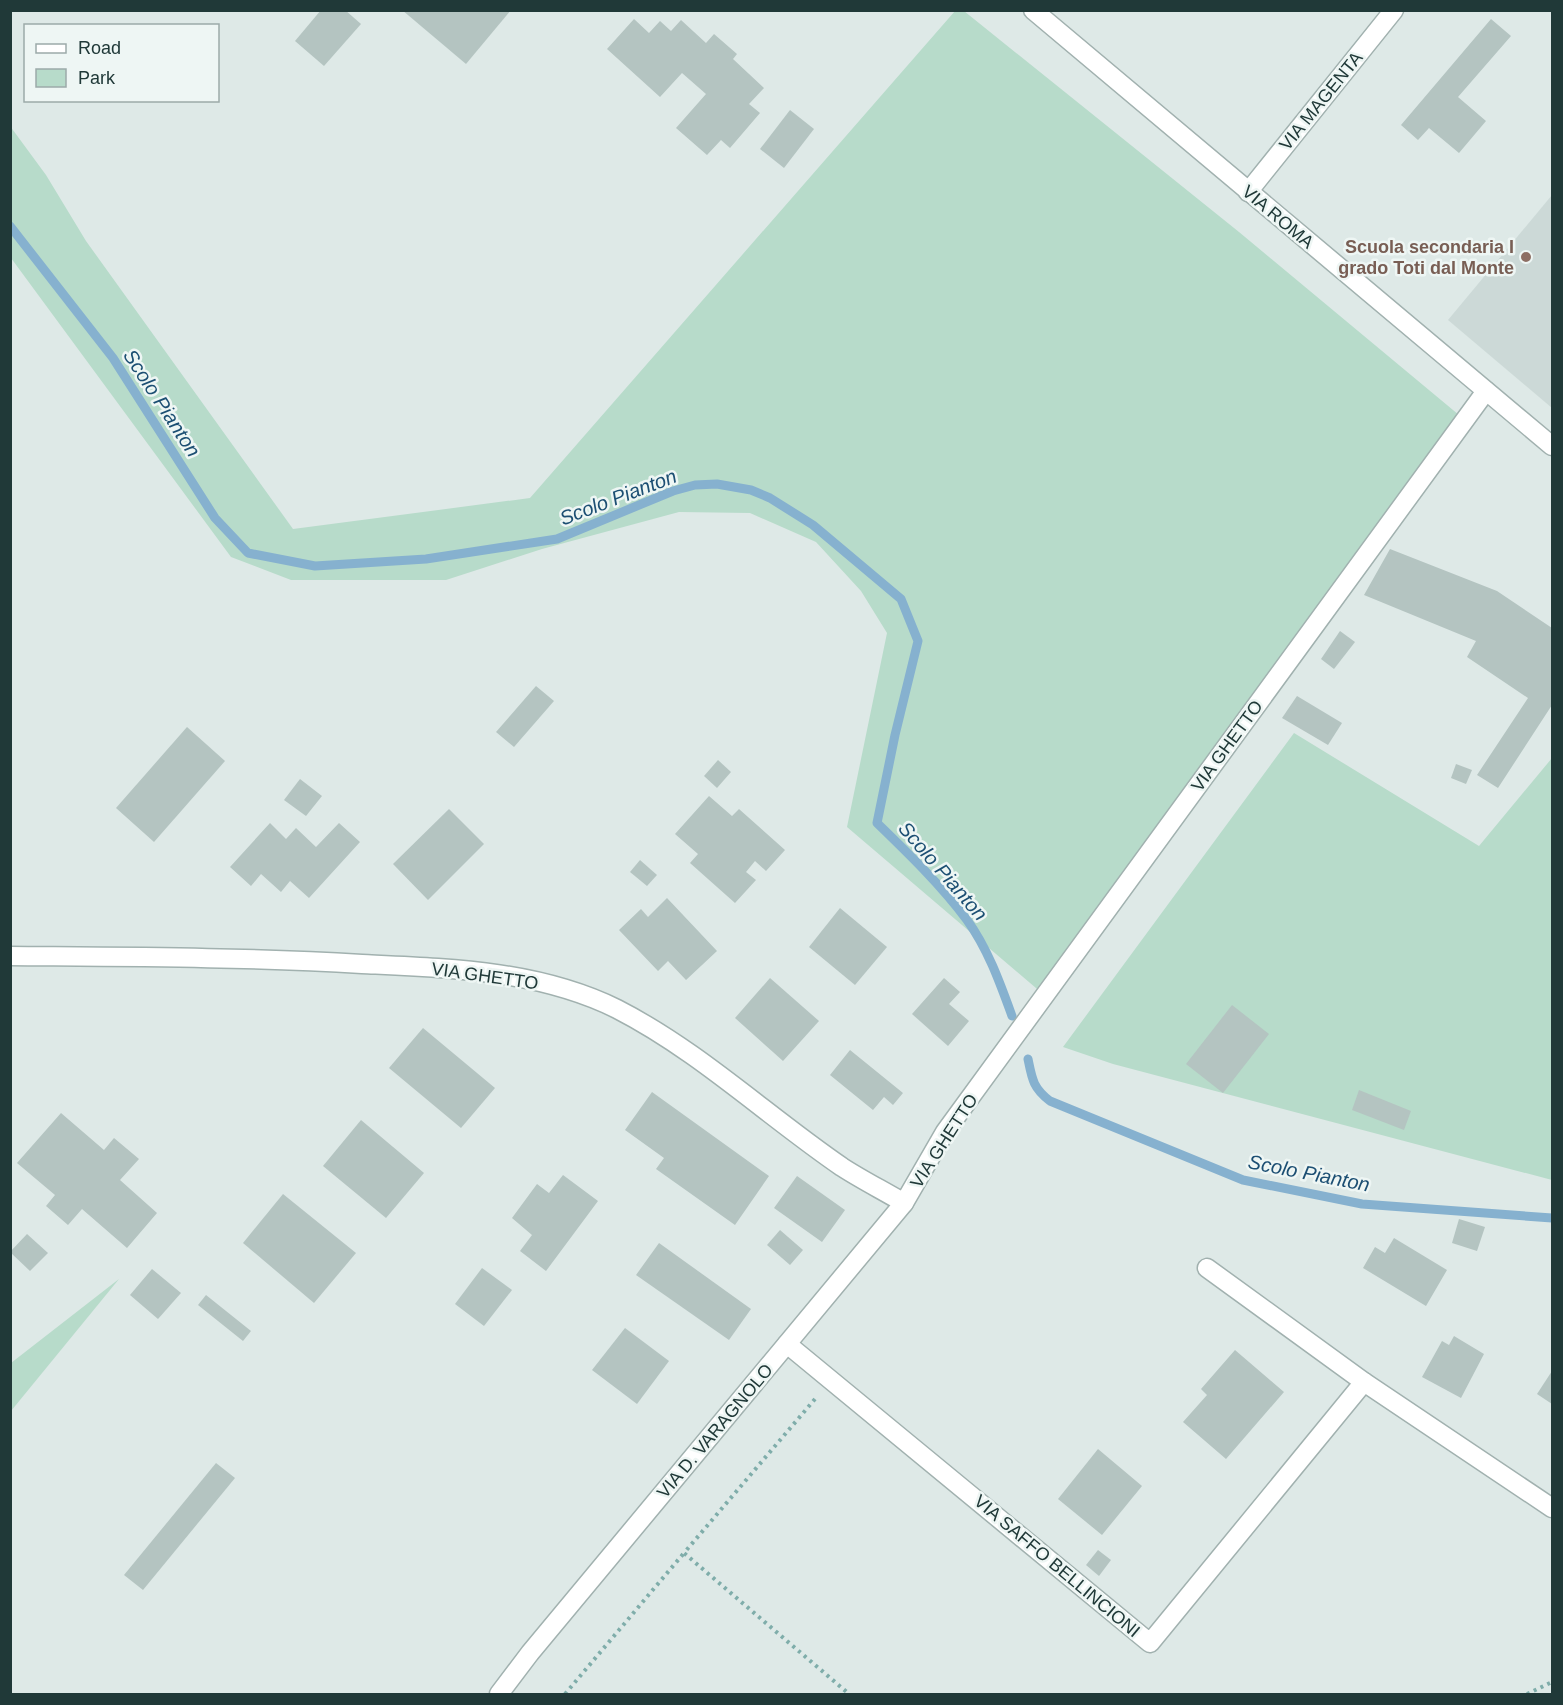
<svg xmlns="http://www.w3.org/2000/svg" width="1563" height="1705" viewBox="0 0 1563 1705" font-family="Arial,sans-serif">
<rect width="100%" height="100%" fill="#dee9e7"/>
<path fill="#ccd9d7" d="M1552 195V408L1448 320Z"/>
<g fill="#b7dbca">
<path d="M955 11H964L1239 232 1465 420 1043 994 847 827 887 633 861 591 816 542 750 513 679 512 542 549 446 580H291L231 557 11 258 10 126 46 175 86 241 293 529 530 498Z"/>
<path d="M1294 733 1479 846 1552 758V1180L1113 1064 1063 1047Z"/>
<path d="M119 1279 11 1411V1363Z"/>
</g>
<g fill="none" stroke-linecap="round" stroke-linejoin="round">
<g stroke="#86b1cf" stroke-width="9">
<path d="M10 226 113 358 215 518 248 553 315 566 426 559 557 539 673 491 695 485 717 484 751 490 770 498 813 525 901 599 918 641 895 735 877 823C908 853 941 885 967 920 988 949 1000 983 1012 1016"/>
<path d="M1028 1059C1032 1079 1033 1088 1050 1101L1243 1180 1362 1204 1552 1218"/>
</g>
</g>
<g fill="#b4c4c1">
<path d="M321 10H345L361 24 324 66 295 41Z"/>
<path d="M402 10H511L466 64Z"/>
<path d="M634 19 649 33 660 21 671 31 681 20 706 43 714 34 737 54 733 59 764 88 749 104 760 113 730 148 721 140 707 155 676 128 706 94 682 73 660 97 607 49Z"/>
<path d="M1491 19 1511 36 1458 97 1486 121 1459 153 1429 128 1418 140 1401 125Z"/>
<path d="M790 110 814 129 784 168 760 149Z"/>
<path d="M1390 549 1497 591 1552 628V705L1498 788 1477 775 1528 698 1467 657 1476 641 1364 595Z"/>
<path d="M1340 631 1355 642 1334 669 1321 659Z"/>
<path d="M536 686 554 701 514 747 496 732Z"/>
<path d="M1297 696 1342 723 1328 745 1282 718Z"/>
<path d="M187 727 225 761 154 842 116 808Z"/>
<path d="M718 760 731 772 717 788 704 776Z"/>
<path d="M1456 764 1472 770 1466 784 1451 778Z"/>
<path d="M300 779 322 796 306 816 284 800Z"/>
<path d="M709 796 732 816 739 809 785 850 766 871 755 861 746 872 756 880 735 903 690 863 698 854 675 834Z"/>
<path d="M449 809 484 844 428 900 393 864Z"/>
<path d="M270 823 286 839 296 828 316 847 339 823 360 842 309 898 290 881 281 892 261 874 251 886 230 867Z"/>
<path d="M640 860 657 875 647 886 630 872Z"/>
<path d="M667 898 717 951 686 980 668 961 658 971 619 930 641 909 648 917Z"/>
<path d="M840 908 887 947 855 985 809 947Z"/>
<path d="M770 978 819 1021 783 1061 735 1018Z"/>
<path d="M944 978 960 992 949 1004 969 1021 948 1046 912 1014Z"/>
<path d="M1232 1005 1269 1034 1223 1093 1186 1064Z"/>
<path d="M423 1028 495 1088 461 1128 389 1068Z"/>
<path d="M850 1050 903 1093 893 1105 884 1097 873 1110 830 1075Z"/>
<path d="M1359 1090 1411 1111 1404 1130 1352 1110Z"/>
<path d="M652 1092 769 1176 735 1225 656 1169 664 1158 625 1130Z"/>
<path d="M61 1113 104 1150 114 1138 139 1159 120 1180 157 1213 127 1248 82 1209 68 1225 46 1206 55 1195 17 1163Z"/>
<path d="M361 1120 424 1173 386 1218 323 1166Z"/>
<path d="M563 1175 598 1201 546 1271 520 1251 532 1235 512 1218 537 1184 549 1193Z"/>
<path d="M797 1176 845 1210 822 1242 774 1208Z"/>
<path d="M283 1194 356 1253 314 1303 243 1243Z"/>
<path d="M1459 1219 1485 1227 1477 1251 1452 1243Z"/>
<path d="M780 1230 803 1250 790 1265 767 1245Z"/>
<path d="M27 1234 48 1253 30 1271 10 1252Z"/>
<path d="M1394 1238 1447 1270 1426 1306 1363 1268 1375 1247 1385 1253Z"/>
<path d="M659 1243 751 1309 729 1340 636 1275Z"/>
<path d="M482 1268 512 1290 484 1326 455 1304Z"/>
<path d="M152 1269 181 1293 158 1319 130 1295Z"/>
<path d="M206 1295 251 1331 243 1341 198 1305Z"/>
<path d="M625 1328 669 1361 637 1404 592 1370Z"/>
<path d="M1454 1336 1484 1354 1461 1398 1422 1377 1442 1341 1449 1345Z"/>
<path d="M1235 1350 1284 1392 1226 1459 1183 1422 1207 1395 1201 1389Z"/>
<path d="M1552 1371V1404L1537 1394Z"/>
<path d="M1098 1449 1142 1486 1102 1535 1058 1499Z"/>
<path d="M216 1463 235 1478 143 1590 124 1575Z"/>
<path d="M1098 1550 1111 1560 1099 1576 1086 1565Z"/>
</g>
<g fill="none" stroke-linecap="round" stroke-linejoin="round">
<g stroke="#a1b1af" stroke-width="21">
<g id="minor">
<path d="M1033 10 1552 446"/>
<path d="M1248 192 1394 10"/>
<path d="M10 956C128 957 245 957 362 964 449 968 538 970 617 1009 699 1051 766 1115 842 1167 862 1180 884 1191 904 1203L945 1132 1486 391"/>
<path d="M1207 1268 1364 1382"/>
<path d="M787 1344 1150 1643 1364 1382 1552 1508"/>
<path d="M499 1694 530 1653 904 1203"/>
</g>
</g>
<g stroke="#7fadaa" stroke-width="4" stroke-dasharray="3 4.5" stroke-linecap="butt">
<path d="M815 1399 684 1553 849 1694"/>
<path d="M565 1694 684 1553"/>
<path d="M1527 1694 1552 1682"/>
</g>
<use href="#minor" stroke="#fff" stroke-width="18"/>
</g>
<circle fill="#8d6e63" stroke="#eef6f4" stroke-width="2" cx="1526" cy="257" r="6"/>
<g text-anchor="middle" stroke-width="5" stroke-linejoin="round" paint-order="stroke">
<g font-size="18" fill="#203938" stroke="#eef6f4">
<text transform="translate(1321 101) rotate(-51)" y="6">VIA MAGENTA</text>
<text transform="translate(1278 217) rotate(40)" y="6">VIA ROMA</text>
<text transform="translate(1227 746) rotate(-54)" y="6">VIA GHETTO</text>
<text transform="translate(485 976) rotate(8)" y="6">VIA GHETTO</text>
<text transform="translate(944 1141) rotate(-57)" y="6">VIA GHETTO</text>
<text transform="translate(715 1431) rotate(-50)" y="6">VIA D. VARAGNOLO</text>
<text transform="translate(1057 1566) rotate(40)" y="6">VIA SAFFO BELLINCIONI</text>
</g>
<g font-size="18" font-weight="bold" fill="#785e54" stroke="#eef6f4" text-anchor="end">
<text x="1514" y="253">Scuola secondaria I<tspan x="1514" dy="21">grado Toti dal Monte</tspan></text>
</g>
<g font-size="20" font-style="italic" fill="#1c4f73" stroke="#eef6f4">
<text transform="translate(162 403) rotate(57)" y="7">Scolo Pianton</text>
<text transform="translate(618 497) rotate(-21)" y="7">Scolo Pianton</text>
<text transform="translate(943 871) rotate(49)" y="7">Scolo Pianton</text>
<text transform="translate(1309 1173) rotate(11)" y="7">Scolo Pianton</text>
</g>
</g>
<rect width="1563" height="1705" fill="none" stroke="#203938" stroke-width="24"/>
<rect x="24" y="24" width="195" height="78" fill="#eef6f4" stroke="#9caaa9" stroke-width="1.5"/>
<rect x="36" y="44" width="30" height="9" fill="#ffffff" stroke="#9caaa9" stroke-width="1.5"/>
<text x="78" y="54" font-size="18" fill="#203938">Road</text>
<rect x="36" y="69" width="30" height="18" fill="#b7dbca" stroke="#9caaa9" stroke-width="1.5"/>
<text x="78" y="84" font-size="18" fill="#203938">Park</text>
</svg>
